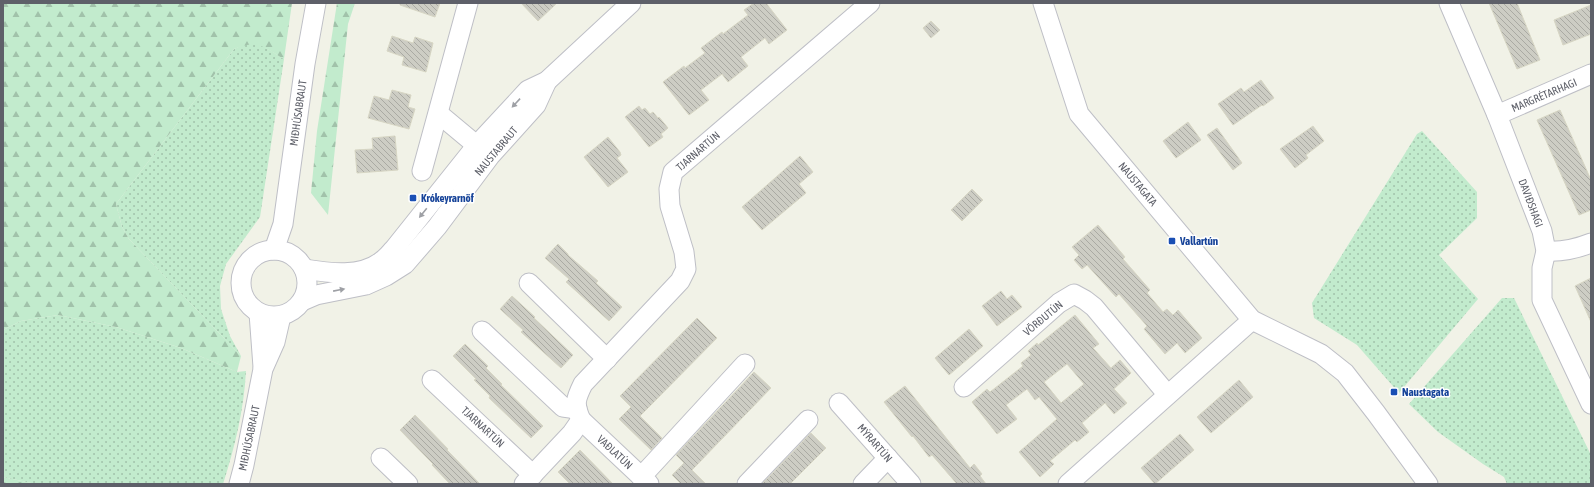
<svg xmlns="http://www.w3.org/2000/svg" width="1594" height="487" viewBox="0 0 1594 487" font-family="'Asap Condensed',sans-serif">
<defs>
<pattern id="green-dots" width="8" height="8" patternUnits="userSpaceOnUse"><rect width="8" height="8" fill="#c2ebcd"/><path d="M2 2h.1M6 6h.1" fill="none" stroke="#a1c2aa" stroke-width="1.8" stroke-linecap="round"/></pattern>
<pattern id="forest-firs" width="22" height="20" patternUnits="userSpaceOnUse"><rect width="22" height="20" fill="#c2ebcd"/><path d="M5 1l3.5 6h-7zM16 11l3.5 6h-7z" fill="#a1c2aa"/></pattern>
<pattern id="cemetery-stones" width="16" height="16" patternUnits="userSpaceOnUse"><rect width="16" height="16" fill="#c2ebcd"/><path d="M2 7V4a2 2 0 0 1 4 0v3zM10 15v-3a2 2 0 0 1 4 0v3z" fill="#a1c2aa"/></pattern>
<pattern id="building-back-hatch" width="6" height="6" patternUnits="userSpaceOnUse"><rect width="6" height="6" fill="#cdcdc4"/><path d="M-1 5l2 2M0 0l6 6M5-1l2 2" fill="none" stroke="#aaaaa3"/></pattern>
</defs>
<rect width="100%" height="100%" fill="#f1f2e7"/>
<g fill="url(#green-dots)">
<path d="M247 43 260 44 284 59 260 217 226 264 220 286 221 309 230 336 241 356 129 239 122 227 116 204 234 49Z"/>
<path d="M1422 131 1477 192V218L1439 255 1478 299 1399 393 1357 345 1314 318 1312 303 1417 134Z"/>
<path d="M1502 298H1514L1591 455V484H1507L1504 477 1483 464 1438 432 1409 404Z"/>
<path d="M58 315 116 327 181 348 237 372 246 371C244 409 235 447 223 484H36L3 477V330L21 321Z"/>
</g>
<g fill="url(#forest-firs)">
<path d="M3 3H292L284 59C263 47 258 39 234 49L116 204 122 227 129 239 241 356 237 372 181 348 116 327 58 315 21 321 3 330Z"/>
<path d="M337 3H355L348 24 328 215 311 193 317 131Z"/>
</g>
<path fill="url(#cemetery-stones)" d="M3 477 36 484H3Z"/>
<g fill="url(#building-back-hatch)" stroke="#d7d6c4" fill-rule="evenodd">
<path d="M400 3H440L435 17 400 5Z"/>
<path d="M521 3H557L538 21Z"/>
<path d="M754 3H766L787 30 769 44 765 38 741 57 748 66 728 82 722 74 701 90 709 100 689 115 663 82 684 66 685 68 705 53 701 48 722 32 723 34 748 15 744 10Z"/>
<path d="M1489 3H1517L1540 60 1517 69Z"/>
<path d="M1591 5V34L1563 45 1554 20Z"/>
<path d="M931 21 940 30 931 38 923 28Z"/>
<path d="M392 36 413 43 415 37 433 43 426 72 402 65 404 57 387 51Z"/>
<path d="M1261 80 1274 98 1263 106 1262 105 1233 125 1218 104 1241 88 1244 92Z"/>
<path d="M392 90 411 95 408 107 415 109 409 129 368 118 374 96 389 100Z"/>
<path d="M639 106 642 110 645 108 650 114 653 112 658 118 659 117 668 128 661 134 663 137 649 147 625 117Z"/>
<path d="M1560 110 1591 180V210L1579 215 1537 120Z"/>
<path d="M1188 122 1201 140 1176 158 1163 141Z"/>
<path d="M1313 126 1324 141 1306 155 1308 158 1295 168 1280 149Z"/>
<path d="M1217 128 1242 163 1233 170 1207 135Z"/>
<path d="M395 136 398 170 357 173 355 150 373 149 372 138Z"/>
<path d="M608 137 620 152 621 155 617 158 628 172 608 187 584 157Z"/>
<path d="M800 156 813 172 799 184 806 193 762 230 742 207Z"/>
<path d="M972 189 983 200 962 221 951 210Z"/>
<path d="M1098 225 1125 257 1123 259 1150 290 1147 293 1163 312 1167 309 1173 315 1178 310 1202 338 1185 353 1177 343 1165 354 1144 329 1147 326 1119 294 1116 297 1087 265 1082 269 1074 260 1079 255 1072 247Z"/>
<path d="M558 244 568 254V255L598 281 596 283 622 307 609 321 566 282 569 279 545 258Z"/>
<path d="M1591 278V322L1575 286Z"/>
<path d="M1001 291 1007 299 1012 295 1022 307 997 326 982 306Z"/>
<path d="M512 296 535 317 534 318 573 355 561 368 521 332 523 330 500 309Z"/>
<path d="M1075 315 1099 344 1093 348 1111 368 1120 360 1131 373 1114 389 1127 403 1114 414 1105 403 1082 423 1089 432 1077 442 1075 440 1050 461 1054 464 1040 477 1019 452 1057 419 1039 397 1035 400 1027 389 1006 405 1017 419 997 434 972 402 987 389 990 392 1023 366 1021 363 1031 355 1028 351 1037 343 1038 345ZM1067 364 1084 384 1061 403 1044 382Z"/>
<path d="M697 318 717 338 640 416 662 438 651 450 619 419 631 407 620 396Z"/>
<path d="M969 329 983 346 949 375 935 358Z"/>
<path d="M465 344 488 366 486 368 502 384 501 385 543 426 531 438 489 398 490 396 474 380 476 379 453 356Z"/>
<path d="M754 372 771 388 692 470 706 484H681L672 475 684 463 676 455Z"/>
<path d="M1239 380 1253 397 1211 433 1197 417Z"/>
<path d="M905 386 970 468 974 464 982 474 980 476 986 484H957L932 455 929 457 913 436 912 437 884 402Z"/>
<path d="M415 415 448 449 447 450 480 484H450L432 465 433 464 400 430Z"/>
<path d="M811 433 826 448 790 484H762Z"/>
<path d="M1180 434 1194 450 1155 484 1141 468Z"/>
<path d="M580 450 613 484H570L558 472Z"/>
</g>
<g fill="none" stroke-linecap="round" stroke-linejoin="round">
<g stroke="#bebfc6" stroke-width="21">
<g id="minor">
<path d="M1043 3 1079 114 1252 320 1321 354 1345 373 1376 413 1428 484"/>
<path d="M1449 3 1497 115 1542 231 1546 251 1542 268V300L1591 404"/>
<path d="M439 114 487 154"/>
<path d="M1497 115 1591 74"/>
<path d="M422 171 468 3"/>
<path d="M274 250 283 224 305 64 316 3"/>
<circle cx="274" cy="283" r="33"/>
<path d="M1546 251C1562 252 1576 249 1591 243"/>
<path d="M304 269C329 273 362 278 383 260 387 257 390 253 394 249L477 145 528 90 547 81 631 3"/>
<path d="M529 283 607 359"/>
<path d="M302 301 316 295 366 285 386 276 405 264 437 227 490 156 536 105 547 81"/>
<path d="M259 313 263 367"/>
<path d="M482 331 563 407 577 409"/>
<path d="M432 380 533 475"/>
<path d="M964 387 1059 303 1074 294 1085 300 1094 307 1167 394"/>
<path d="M839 403 911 484"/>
<path d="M581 420 649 484"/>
<path d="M381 458 408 484"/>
<path d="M641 477 745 364"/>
<path d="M239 484 244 465 263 369 275 342 281 316"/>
<path d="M524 484 572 433 581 420C574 404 575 400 583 384L680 281 686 269 684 252 670 206 669 189 673 172 870 3"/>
<path d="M747 484 808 420"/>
<path d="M863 484 888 458"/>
<path d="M1068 484 1252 320"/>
</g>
</g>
<use href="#minor" stroke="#fff" stroke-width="19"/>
</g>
<defs><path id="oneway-solid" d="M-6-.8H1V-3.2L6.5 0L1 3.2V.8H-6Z"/></defs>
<g fill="#9ea0a5">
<use href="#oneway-solid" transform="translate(516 103) rotate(133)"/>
<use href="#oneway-solid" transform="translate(423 213) rotate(129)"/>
<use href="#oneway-solid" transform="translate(339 290) rotate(-11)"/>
</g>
<g fill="#1a4fb4" stroke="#fff" stroke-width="1.5">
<rect x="409" y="194" width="8" height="8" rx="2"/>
<rect x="1168" y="237" width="8" height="8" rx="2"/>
<rect x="1390" y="388" width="8" height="8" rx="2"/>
</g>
<g text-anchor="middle" stroke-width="3" stroke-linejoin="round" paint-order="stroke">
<g font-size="11" fill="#5e6069" stroke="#fff">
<text transform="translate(1544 95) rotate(-23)" y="4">MARGRÉTARHAGI</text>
<text transform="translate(298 113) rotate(-82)" y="4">MIÐHÚSABRAUT</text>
<text transform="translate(496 151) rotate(-50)" y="4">NAUSTABRAUT</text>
<text transform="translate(698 151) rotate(-41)" y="4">TJARNARTÚN</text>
<text transform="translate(1138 184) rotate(50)" y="4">NAUSTAGATA</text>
<text transform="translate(1531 203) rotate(69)" y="4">DAVIÐSHAGI</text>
<text transform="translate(1043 318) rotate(-40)" y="4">VÖRÐUTÚN</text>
<text transform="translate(483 427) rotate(43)" y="4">TJARNARTÚN</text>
<text transform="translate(249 438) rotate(-78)" y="4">MIÐHÚSABRAUT</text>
<text transform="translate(875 443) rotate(49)" y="4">MÝRARTÚN</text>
<text transform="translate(615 452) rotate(43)" y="4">VAÐLATÚN</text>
</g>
<g font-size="11" font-weight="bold" fill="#164399" stroke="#fff" text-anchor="start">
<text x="421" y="202">Krókeyrarnöf</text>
<text x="1180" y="245">Vallartún</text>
<text x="1402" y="396">Naustagata</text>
</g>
</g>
<rect width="1594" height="487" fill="none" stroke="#5e6069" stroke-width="8"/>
</svg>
